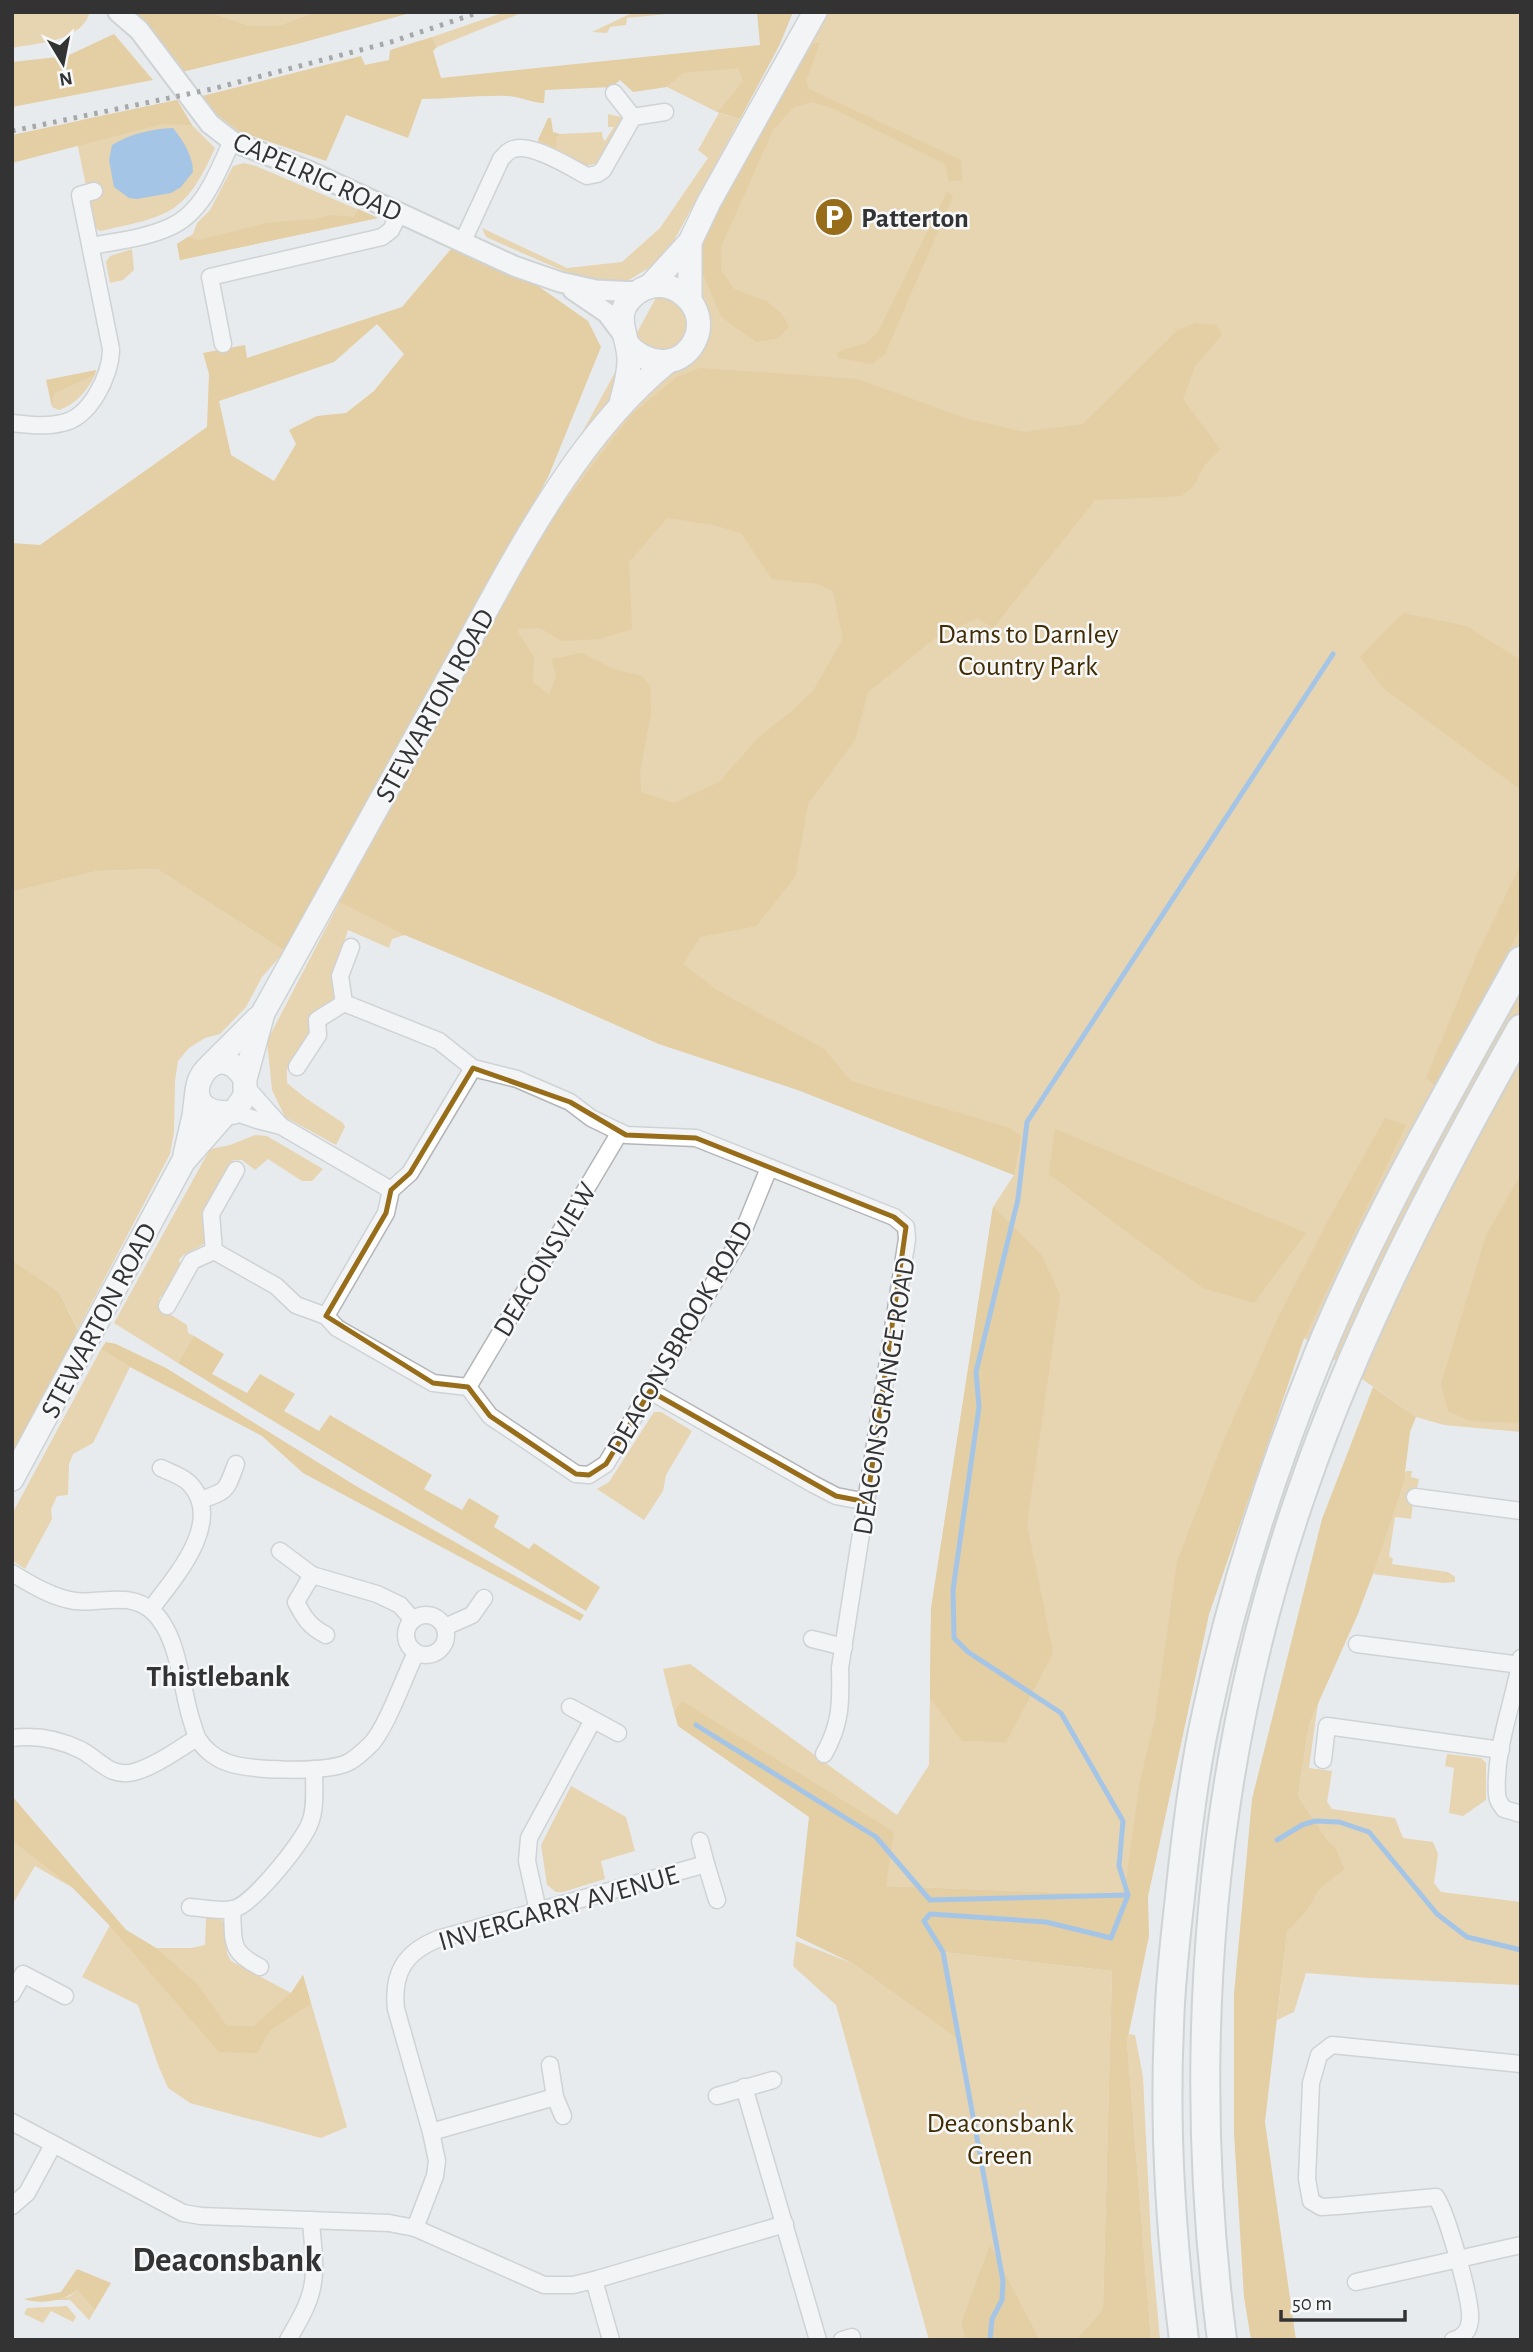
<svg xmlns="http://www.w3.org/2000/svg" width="1533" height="2352" viewBox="0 0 1533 2352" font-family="'Alegreya Sans',sans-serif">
<rect width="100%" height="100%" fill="#e8ebed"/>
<g fill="#e6b868">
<path d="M12 12H88L89 15C78 42 37 43 12 48Z"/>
<path d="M209 12H314L278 26H251Z"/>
<path d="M505 12H518L519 14 437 47 432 37Z"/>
<path d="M634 12H686L627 18 626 25 610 27 607 33 592 32Z"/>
<path d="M813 12H1521V1432L1444 1425 1416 1417 1304 1338 1209 1614 1148 1896 886 1886 682 1702 674 1712 663 1669 690 1664 897 1815 929 1765 931 1609 993 1207 1014 1175 798 1090 659 1044 544 993 405 935 392 939 389 948 348 930 334 975 335 1000 313 1036 287 1069V1083L307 1099 343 1123 345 1127 336 1145 285 1117 272 1090 267 1041 339 903 327 897Z"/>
<path d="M738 67 744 80 717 112 667 87 684 73Z"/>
<path d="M177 100 192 125 215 148C185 215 169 216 100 231L90 225 89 200 78 147 81 120Z"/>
<path d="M719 113 740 119 670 248 652 266 629 280 609 282 586 278 561 270 486 237 482 228 567 268 622 262 660 228 708 158 698 150Z"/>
<path d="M608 114 621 117 622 122 598 163 584 166 539 145 538 140 556 147V139L560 134 602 132 603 139 605 141 614 127H608Z"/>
<path d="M244 163 256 166 378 218 180 260 177 244 193 234 197 223 210 210 233 166Z"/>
<path d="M132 249 134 270 123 280 110 283 106 262 110 256Z"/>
<path d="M95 375C87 391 76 404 59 410L52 407 54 394Z"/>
<path d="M157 869 285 951 262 977 246 1007 220 1034 205 1038 189 1048 178 1061 175 1081 174 1132 170 1154 78 1329 59 1292 12 1260V892L97 871Z"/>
<path d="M255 1135 267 1136 323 1169 312 1181H302L268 1159 255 1170 242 1160H233L205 1209V1243C197 1250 185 1251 179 1260L182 1271 168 1295 160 1297 159 1304 165 1311 187 1325 188 1333 194 1336 178 1363 114 1323 210 1149 230 1145Z"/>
<path d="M101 1349 130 1367 93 1443 73 1454 69 1464 68 1495 57 1496 51 1509 52 1519 25 1569 12 1560V1514Z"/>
<path d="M654 1412H661L692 1431 666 1475 663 1491 644 1520 597 1489 609 1482Z"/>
<path d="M1406 1471H1412L1411 1477 1419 1479 1417 1488 1411 1491 1413 1504 1411 1519 1395 1517 1389 1556 1393 1559 1392 1564 1448 1572 1455 1577V1582L1443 1583 1373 1574Z"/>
<path d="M1318 1703 1309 1768 1332 1771 1327 1802 1332 1809 1395 1818 1403 1838 1433 1842 1438 1854 1434 1883 1441 1892 1521 1902V1985L1369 1978 1306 1973 1294 2012 1277 2020 1287 1930 1307 1911 1319 1890 1345 1869 1335 1846 1329 1842 1298 1796 1309 1724Z"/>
<path d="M1447 1754 1481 1758 1486 1763V1800L1463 1816 1449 1813 1454 1768 1445 1766Z"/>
<path d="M571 1786 626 1817 635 1851 601 1861 605 1879 563 1892H556L547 1885 541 1845Z"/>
<path d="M12 1796 126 1930 156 1948H191L205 1945 206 1919 209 1915H215L224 1922 227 1953 231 1961 291 1993 303 1975 347 2127 321 2138 190 2103 168 2088 158 2065 138 2005 82 1977 110 1925 73 1888 35 1866 12 1905Z"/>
<path d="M796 1941 854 1964 958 2039 943 1952 1112 1971 1103 2309 1076 2340H1040L990 2246 961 2322 965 2340H929L836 2005 793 1966Z"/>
<path d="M1129 2034 1135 2035 1143 2077 1151 2239 1160 2340H1151L1127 2042Z"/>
<path d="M77 2290 95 2310 89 2320 70 2300H53L70 2296Z"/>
<path d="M67 2306 76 2317 73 2322 51 2311 43 2323 24 2314 27 2308Z"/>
</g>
<g fill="#dfaa4a" fill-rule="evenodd">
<path d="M135 12H209L251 26H278L314 12H414L297 44 182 72Z"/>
<path d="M757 12H793L780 44 740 119 717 112 743 81 738 68 684 73 667 87 633 92 620 80 612 87 545 90 544 103C536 104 519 96 507 96 478 95 450 99 422 99L408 138 346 115 326 161 238 131 212 111 202 96 361 56 365 65 389 60 390 50 432 37 437 47 433 51 441 78 760 45Z"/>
<path d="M114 34 153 80 12 107V62L67 56Z"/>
<path d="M813 43H820L806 81 809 89 961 160 962 180 949 181 945 164 834 109 813 102 794 107 773 130 721 247V271L734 289 766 301 782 314 789 327 778 338 756 342 721 317 701 269V251L711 219Z"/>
<path d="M177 100 192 125 162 124 12 163V135Z"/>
<path d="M548 118H551L553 132 560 134 556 139V148L538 140Z"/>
<path d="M947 192 953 196 885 354 872 364 838 358 837 352 866 343 878 332Z"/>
<path d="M358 209 378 218 180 260 177 244 188 237 199 240 267 223 316 219 330 215 354 217Z"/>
<path d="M456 243 531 281 588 321 601 347 549 475 483 600 285 951 157 869 97 871 12 892V543L40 545 207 427 209 374 203 353 245 345 247 358 402 307ZM377 324 404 354 374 391 346 413 317 416 289 430 296 444 274 481 231 455 219 401 334 362Z"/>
<path d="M1196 323 1217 325 1222 335 1195 366 1183 399 1220 449 1204 466 1193 487 1181 496 1095 500 993 628 977 618 934 639 868 692 855 740 808 804 795 877 756 926 700 937 683 964 717 990 824 1049 851 1081 1010 1128 1021 1136 1014 1175 798 1090 659 1044 544 993 405 935 340 902 536 540 631 415 677 377 700 368 857 379 968 419 1025 432 1083 424 1178 330ZM667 518 713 525 741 533 772 579 818 584 833 591 843 639 813 691 791 712 759 737 719 782 674 803 641 792 640 773 651 712 650 686 642 676 616 670 582 653 552 659 556 676 549 695 533 682 534 657 516 629 540 628 562 641 599 639 632 629 629 562Z"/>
<path d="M96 370 95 375 54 394 52 407 46 380Z"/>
<path d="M1403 613 1466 626 1521 660V790L1382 687 1360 657Z"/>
<path d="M1521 864V927L1437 1087 1426 1078 1479 950Z"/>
<path d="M1385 1118 1406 1125 1304 1338 1209 1614 1148 1896 1149 1936 1127 2042 1151 2340H1076L1103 2309 1112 1971 943 1952 959 2040 854 1964 796 1936 809 1817 678 1726 674 1712 682 1701 894 1832 886 1886 1124 1895 1140 1781 1155 1719 1177 1562 1223 1442 1278 1318 1324 1228Z"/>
<path d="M1055 1129 1306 1233 1254 1303 1203 1288 1049 1174Z"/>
<path d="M1521 1174V1423L1471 1421 1448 1411 1441 1384 1486 1236Z"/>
<path d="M993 1207 1041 1254 1060 1295 1027 1524 1053 1653 1006 1742 962 1741 930 1698 931 1609Z"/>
<path d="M12 1260 59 1292 81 1336 12 1461Z"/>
<path d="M194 1336 224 1354 212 1374 247 1393 260 1374 295 1394 284 1411 319 1431 330 1415 432 1475 424 1489 462 1510 469 1498 499 1516 494 1527 529 1549 534 1543 600 1587 586 1611 178 1363Z"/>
<path d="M106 1342 116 1344 166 1368 356 1486 584 1615 580 1621 303 1473 262 1436 130 1367 101 1349Z"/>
<path d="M1373 1387 1416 1417 1410 1432 1404 1481 1373 1574 1358 1614 1309 1724 1298 1796 1329 1842 1335 1846 1345 1869 1319 1890 1307 1911 1287 1931 1265 2122 1296 2340H1251L1244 2297 1234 2133V1994L1252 1799 1322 1519Z"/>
<path d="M12 1796 126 1930 156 1948 197 1984 227 2026H254L291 1993 303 1975 311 2004 270 2030 257 2053 219 2052 110 1926 73 1888 12 1840Z"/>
<path d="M990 2245 1040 2340H965L961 2322Z"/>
<path d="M77 2269 111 2283 95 2310 77 2290C64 2301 40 2305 24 2299L61 2292Z"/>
</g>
<path fill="#5698e1" d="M173 128C183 140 193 156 193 172L181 187 171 193 137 199 129 198 114 187 109 160 112 145C130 134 151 129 173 128Z"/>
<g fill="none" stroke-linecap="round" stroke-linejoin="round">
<g stroke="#5698e1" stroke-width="5">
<path d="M696 1725 876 1837 930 1900 1128 1895"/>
<path d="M1277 1840 1302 1825 1315 1821 1339 1822 1369 1832 1437 1914 1467 1937 1521 1950"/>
<path d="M990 2340 992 2319 1002 2300 1003 2281 943 1952 924 1921 930 1914 1046 1922 1111 1938 1128 1895 1119 1866 1123 1821 1061 1713 968 1652 954 1638 953 1590 979 1407 976 1372 1018 1199 1027 1122 1333 654"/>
</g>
<g stroke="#b3b5b7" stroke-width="19">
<g id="minor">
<path d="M614 93 633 117"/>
<path d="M463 241 501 159C505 155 508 150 514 149 532 143 570 167 587 176L597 174 603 170 633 117 665 112"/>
<path d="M92 246C117 241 146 238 170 227 204 212 218 171 232 141"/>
<path d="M223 344 210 277 382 237 391 230 400 212"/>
<path d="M12 423C29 425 46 427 62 423 90 418 111 375 111 349L80 195 94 191"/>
<path d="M344 1003 340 976 351 947"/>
<path d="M297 1067 318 1035 317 1020 344 1003 439 1041 473 1068 517 1079 570 1102 591 1118 626 1135 696 1138 894 1217 906 1227 907 1239 840 1668C841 1703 841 1724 824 1754"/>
<path d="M247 1088 281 1126"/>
<path d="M234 1112 257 1120 281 1126 391 1190"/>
<path d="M214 1251 211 1214 236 1170"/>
<path d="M167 1306 192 1261 214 1251 276 1286 296 1305 326 1316 337 1328 433 1383 468 1387 490 1416 576 1474 589 1475 606 1464 740 1239 769 1168"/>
<path d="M326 1316 386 1213 391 1190 410 1173 473 1068"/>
<path d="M468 1387 620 1132"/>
<path d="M650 1391 813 1484 836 1496 867 1502"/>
<path d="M1415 1497 1521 1511"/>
<path d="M200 1500C228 1491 226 1491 236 1464"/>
<path d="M280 1551 312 1575 377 1594 400 1605 413 1620"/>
<path d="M12 1573C30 1584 53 1598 75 1601 101 1604 129 1591 152 1611 178 1633 181 1686 191 1719 193 1725 195 1733 198 1739 204 1749 215 1758 226 1762 249 1771 324 1773 347 1763 356 1759 365 1750 372 1743 388 1724 404 1677 416 1653"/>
<path d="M312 1575 296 1602C304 1618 310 1627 326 1635"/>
<path d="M151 1609C174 1578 225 1522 190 1484 183 1476 169 1472 161 1468"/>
<circle cx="426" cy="1635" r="20"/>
<path d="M445 1627 472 1615 484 1598"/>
<path d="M812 1639 844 1647"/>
<path d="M1357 1644 1521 1665"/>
<path d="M1521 1658C1514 1703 1494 1748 1497 1794 1497 1800 1500 1804 1504 1809L1521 1814"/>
<path d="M570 1707 618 1733"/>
<path d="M12 1738C36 1735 59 1739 81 1750 100 1760 110 1778 134 1772 156 1766 178 1749 197 1738"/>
<path d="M1323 1760 1327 1726 1501 1750"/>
<path d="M700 1841 706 1864"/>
<path d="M190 1907C203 1908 222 1912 234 1909 254 1903 302 1843 310 1823 316 1808 314 1786 314 1769"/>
<path d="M232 1909C234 1941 228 1951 260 1967"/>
<path d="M538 1911 527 1861 529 1838 593 1720"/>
<path d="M12 1994 23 1974 65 1996"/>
<path d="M550 2065 555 2097 563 2116"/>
<path d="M744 2087 818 2340"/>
<path d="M717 2096 773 2080"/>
<path d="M12 2122 183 2213 201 2216 389 2223 415 2228 544 2285H573L594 2280 785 2224"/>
<path d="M431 2132 555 2097"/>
<path d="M12 2206 27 2193 53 2145"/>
<path d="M415 2228 435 2176 437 2161 431 2132 396 2009C392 1973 405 1952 438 1939L706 1864 717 1900"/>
<path d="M594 2280 611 2340"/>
<path d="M1356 2282 1521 2245"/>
<path d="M288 2340C297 2324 308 2307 312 2288 317 2266 312 2242 311 2220"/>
<path d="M842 2340 852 2337"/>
<path d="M1453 2340C1463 2338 1469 2331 1470 2320 1472 2302 1447 2213 1436 2197L1338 2206 1321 2207 1311 2201 1307 2179 1311 2083 1319 2055 1332 2045 1521 2064"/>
</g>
</g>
<g stroke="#b3b5b7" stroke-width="23">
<g id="tertiary">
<path d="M118 12 139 30 210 124 232 141 311 172 514 266 560 282 596 290 638 292"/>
<path d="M573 290 607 313 622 333"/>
</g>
</g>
<g stroke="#b3b5b7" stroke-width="26">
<g id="secondary">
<path d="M649 287 690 242 709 202 815 12"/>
<path d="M690 300V242"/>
<path d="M621 404C624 390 629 376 629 361 630 336 608 313 638 292 669 270 713 307 694 342 679 370 645 365 627 344"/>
<path d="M211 1065 258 1018"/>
<path d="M245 1079C213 1024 162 1121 234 1112L245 1096V1079L263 1013C325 900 388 787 451 674 510 568 572 439 667 362"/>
<path d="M185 1155 194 1116 197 1091"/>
<path d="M12 1479 183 1162 226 1113"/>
</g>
</g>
<g stroke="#b3b5b7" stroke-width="32">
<g id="motorway">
<path d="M1184 2340C1171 2236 1164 2132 1169 2027 1170 1984 1175 1940 1180 1897 1186 1837 1193 1776 1206 1717 1232 1593 1271 1473 1318 1356 1374 1219 1450 1090 1521 961"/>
<path d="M1222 2340C1185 2053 1208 1757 1305 1483 1360 1325 1439 1175 1521 1029"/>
</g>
</g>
<use href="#minor" stroke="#fff" stroke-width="16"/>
<use href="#tertiary" stroke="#fff" stroke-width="19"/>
<use href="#secondary" stroke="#fff" stroke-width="23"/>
<use href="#motorway" stroke="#fff" stroke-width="28"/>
<path stroke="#555557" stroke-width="5" stroke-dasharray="3.5 7" stroke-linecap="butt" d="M12 131 212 89 391 42 480 12"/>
</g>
<path d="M0 0H1533V2352H0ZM473 1068 570 1102 626 1135 696 1138 894 1217 906 1227 867 1502 836 1496 650 1391 606 1464 589 1475 576 1474 490 1416 468 1387 433 1383 326 1316 386 1213 391 1190 410 1173Z" fill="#e8ebed" fill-opacity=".55" fill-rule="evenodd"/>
<path fill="none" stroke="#976d19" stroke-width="5" stroke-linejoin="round" d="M473 1068 570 1102 626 1135 696 1138 894 1217 906 1227 867 1502 836 1496 650 1391 606 1464 589 1475 576 1474 490 1416 468 1387 433 1383 326 1316 386 1213 391 1190 410 1173Z"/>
<defs>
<g id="parking-disc" transform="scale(2.0125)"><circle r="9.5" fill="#976d19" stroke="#f6f8fa"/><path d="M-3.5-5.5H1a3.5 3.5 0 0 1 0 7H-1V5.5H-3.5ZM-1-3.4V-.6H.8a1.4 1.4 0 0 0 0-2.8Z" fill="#fff"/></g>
</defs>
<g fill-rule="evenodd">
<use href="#parking-disc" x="834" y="217"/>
</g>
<g text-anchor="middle" stroke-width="5" stroke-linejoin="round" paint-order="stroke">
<g font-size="28" fill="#333334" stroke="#f6f8fa">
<text transform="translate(318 176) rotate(24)" y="10">CAPELRIG ROAD</text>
<text transform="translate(434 705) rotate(-61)" y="10">STEWARTON ROAD</text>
<text transform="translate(544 1259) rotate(-59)" y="10">DEACONSVIEW</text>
<text transform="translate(98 1320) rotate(-62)" y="10">STEWARTON ROAD</text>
<text transform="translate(679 1337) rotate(-60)" y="10">DEACONSBROOK ROAD</text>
<text transform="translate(883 1396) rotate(-81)" y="10">DEACONSGRANGE ROAD</text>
<text transform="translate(558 1907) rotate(-16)" y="10">INVERGARRY AVENUE</text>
</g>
<g font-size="28" font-weight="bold" fill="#333334" stroke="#f6f8fa" text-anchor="start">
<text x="861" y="227">Patterton</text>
</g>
<g font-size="28" fill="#422c02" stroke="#f6f8fa">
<text x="1028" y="643">Dams to Darnley<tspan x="1028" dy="32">Country Park</tspan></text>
<text x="1000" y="2132">Deaconsbank<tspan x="1000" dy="32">Green</tspan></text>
</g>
<g font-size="30" font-weight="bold" fill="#333334" stroke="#f6f8fa">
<text x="218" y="1686">Thistlebank</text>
</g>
<g font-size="35" font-weight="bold" fill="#333334" stroke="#f6f8fa">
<text x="227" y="2271">Deaconsbank</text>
</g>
</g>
<rect width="1533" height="2352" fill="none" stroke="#333334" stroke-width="28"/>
<g transform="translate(63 63) rotate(170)" stroke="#f6f8fa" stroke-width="5" paint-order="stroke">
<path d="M0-5L12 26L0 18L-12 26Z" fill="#333334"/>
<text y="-10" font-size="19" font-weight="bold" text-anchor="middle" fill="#333334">N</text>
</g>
<path d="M1281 2310v10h124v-10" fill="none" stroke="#333334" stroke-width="3.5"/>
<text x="1292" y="2310" font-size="21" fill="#333334" stroke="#f6f8fa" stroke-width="5" paint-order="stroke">50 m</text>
</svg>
